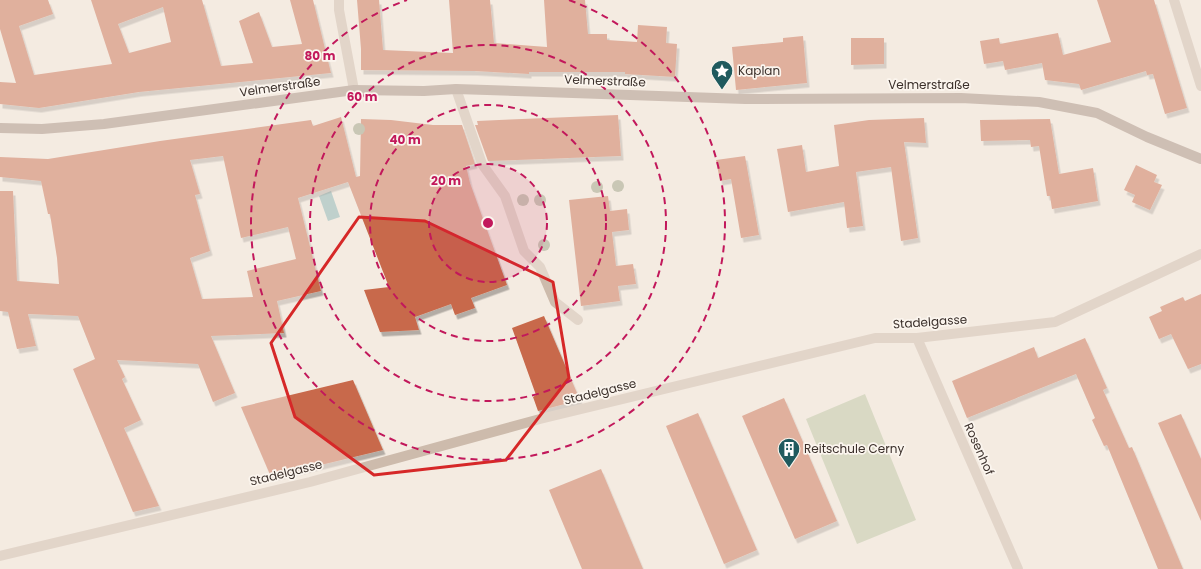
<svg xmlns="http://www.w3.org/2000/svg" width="1201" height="569" viewBox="0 0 1201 569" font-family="Poppins,sans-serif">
<defs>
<filter id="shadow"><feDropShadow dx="2.5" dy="4.5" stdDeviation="0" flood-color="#0004"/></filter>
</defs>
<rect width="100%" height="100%" fill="#f4ebe1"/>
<path fill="#b8c4a0" d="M865 394 916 520 857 544 806 419Z"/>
<path fill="#7fb0b2" d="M331 191 340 217 328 221 319 196Z"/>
<g fill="#c8694b" fill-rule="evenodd" filter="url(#shadow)">
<path d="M0 0H48L53 14 19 26 34 75 112 64 91 0H202L221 66 253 63 239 21 259 12 272 47 302 44 290 0H313L331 73 139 92 39 108 0 104V82L16 83 0 29ZM163 7 171 42 129 53 118 24Z"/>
<path d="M357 0H379L383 50 453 53 449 0H490L494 43 547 47 544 0H585L588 34H607V40L637 42 638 25 667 27 666 43 677 44 675 77 625 74V72H529V74L475 71 361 70V49Z"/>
<path d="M1097 0H1154L1187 108 1165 114 1153 74 1147 75 1146 71 1081 90 1079 84 1045 80 1042 63 1005 70 1003 61 984 64 980 41 999 38 1000 44 1058 33 1063 55 1111 42Z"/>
<path d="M803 36 807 83 736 90 732 47 783 42V38Z"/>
<path d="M851 38H884V64L851 65Z"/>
<path d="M618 115 621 156 488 161 475 125H478L477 121Z"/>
<path d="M341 117 356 177 360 176 361 119 391 120 433 125H462L475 164 466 166 470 183 507 285 471 298 475 308 455 315 451 304 415 317 419 330 380 332 364 290 389 287 348 182 298 198 321 291 277 301 284 333 211 336 235 393 213 402 198 364 117 360 125 377 122 379 141 420 124 428 159 506 133 512 73 369 95 359 78 316 28 314 36 346 17 349 8 312 0 311V191H13L17 281 59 284 57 258 50 214H48L41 181 0 177V157L48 159 160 141 311 120 313 126ZM223 156 241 238 288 227 296 259 247 271 253 297 202 299 190 258 210 251 195 195 200 194 190 160Z"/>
<path d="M924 118 926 143 904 142 918 238 901 241 891 167 856 172 863 226 847 228 844 202 788 212 777 149 802 145 806 172 839 166 834 125 869 120Z"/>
<path d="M1050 119 1059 174 1093 168 1098 201 1052 209 1050 196H1047L1039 146 1031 147 1030 140 981 141 980 120Z"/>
<path d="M745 156 759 235 741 238 731 179 720 181 716 160Z"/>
<path d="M1136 165 1157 175 1154 182 1162 185 1150 210 1132 202 1135 195 1124 190Z"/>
<path d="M608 196 610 211 627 209 629 230 612 232 616 266 633 264 636 284 618 286 620 301 581 306 569 200Z"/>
<path d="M1201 294V364L1188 369 1171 334 1159 339 1149 317 1162 311 1160 307 1183 297 1185 301Z"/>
<path d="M544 316 580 400 538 411 533 397 536 395 512 328Z"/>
<path d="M1085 338 1107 388 1103 390 1129 448 1132 447 1183 569H1158L1107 445 1104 446 1092 420 1095 418 1076 374 967 418 952 381 1034 347 1038 358Z"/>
<path d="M353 380 383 450 271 477 241 407Z"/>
<path d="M784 398 837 521 795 539 742 416Z"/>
<path d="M698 413 757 550 724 564 666 426Z"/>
<path d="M1181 414 1201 459V521L1158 423Z"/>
<path d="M601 469 643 569H582L549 490Z"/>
</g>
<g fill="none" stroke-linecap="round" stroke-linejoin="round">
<g stroke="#cdbbac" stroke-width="10">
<path d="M456 89 482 164 505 196 524 251 540 267 555 302 578 320"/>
<path d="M917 338 1018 569"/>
</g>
<g stroke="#cdbbac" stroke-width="10">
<path d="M339 0V10L354 90"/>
<path d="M1174 0 1201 86"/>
<path d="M0 556 310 482 540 419 875 338H917L1055 322 1201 254"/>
</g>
<path stroke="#a18a7d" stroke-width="10" d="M0 128 42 129 104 124 354 90 424 91 456 89 745 99 961 98 1039 102 1097 113 1147 137 1201 159"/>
</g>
<g fill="#969b7f">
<circle cx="359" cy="129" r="6"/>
<circle cx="618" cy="186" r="6"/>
<circle cx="597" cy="187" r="6"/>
<circle cx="523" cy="200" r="6"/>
<circle cx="540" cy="200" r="6"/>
<circle cx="544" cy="245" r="6"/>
</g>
<path d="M0 0H1201V569H0ZM359 217 425 221 553 282 569 378 506 460 374 475 295 417 271 343Z" fill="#f4ebe1" fill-opacity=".55" fill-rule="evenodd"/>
<path fill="none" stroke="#d62828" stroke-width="3" stroke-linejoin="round" d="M359 217 425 221 553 282 569 378 506 460 374 475 295 417 271 343Z"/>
<circle cx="488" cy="223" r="59" fill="#c2185b" fill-opacity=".12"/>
<g fill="none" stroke="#c2185b" stroke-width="2" stroke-dasharray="7 5">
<circle cx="488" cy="223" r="59"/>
<circle cx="488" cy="223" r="118"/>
<circle cx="488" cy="223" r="178"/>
<path d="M569 0A237 237 0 1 1 407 0"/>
</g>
<defs>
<g id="sight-pin" transform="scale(1.15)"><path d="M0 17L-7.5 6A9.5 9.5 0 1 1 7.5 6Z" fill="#1f5a5e" stroke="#fbf5ee"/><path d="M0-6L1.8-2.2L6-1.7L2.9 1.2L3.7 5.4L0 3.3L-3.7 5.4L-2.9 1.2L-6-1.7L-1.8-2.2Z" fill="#fff"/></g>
<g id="building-pin" transform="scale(1.15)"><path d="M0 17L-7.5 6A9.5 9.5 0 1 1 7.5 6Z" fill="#1f5a5e" stroke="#fbf5ee"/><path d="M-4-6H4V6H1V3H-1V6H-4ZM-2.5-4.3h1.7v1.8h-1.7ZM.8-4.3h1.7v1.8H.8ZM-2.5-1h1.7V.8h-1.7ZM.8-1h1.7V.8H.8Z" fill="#fff"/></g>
</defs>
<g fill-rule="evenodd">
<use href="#sight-pin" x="722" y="71"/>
<use href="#building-pin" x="789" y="449"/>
</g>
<g text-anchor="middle" stroke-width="3.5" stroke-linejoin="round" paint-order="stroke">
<g font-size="12" fill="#3b302b" stroke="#fbf5ee" text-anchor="start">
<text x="738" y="75">Kaplan</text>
<text x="804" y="453">Reitschule Cerny</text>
</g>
<g font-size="12" fill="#3b302b" stroke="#fbf5ee">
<text transform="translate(605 81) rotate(2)" y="4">Velmerstraße</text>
<text x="929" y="89">Velmerstraße</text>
<text transform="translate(280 87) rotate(-8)" y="4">Velmerstraße</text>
<text transform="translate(930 322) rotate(-4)" y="4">Stadelgasse</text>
<text transform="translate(600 392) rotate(-14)" y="4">Stadelgasse</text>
<text transform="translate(979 449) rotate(66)" y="4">Rosenhof</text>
<text transform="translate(286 473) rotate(-14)" y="4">Stadelgasse</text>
</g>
</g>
<circle cx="488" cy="223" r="6" fill="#c2185b" stroke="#fbf5ee" stroke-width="2"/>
<g font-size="12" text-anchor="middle" font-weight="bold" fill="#c2185b" stroke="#fbf5ee" stroke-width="3.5" stroke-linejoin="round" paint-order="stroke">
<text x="320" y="60">80 m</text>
<text x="362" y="101">60 m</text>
<text x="405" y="144">40 m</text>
<text x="446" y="185">20 m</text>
</g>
</svg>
